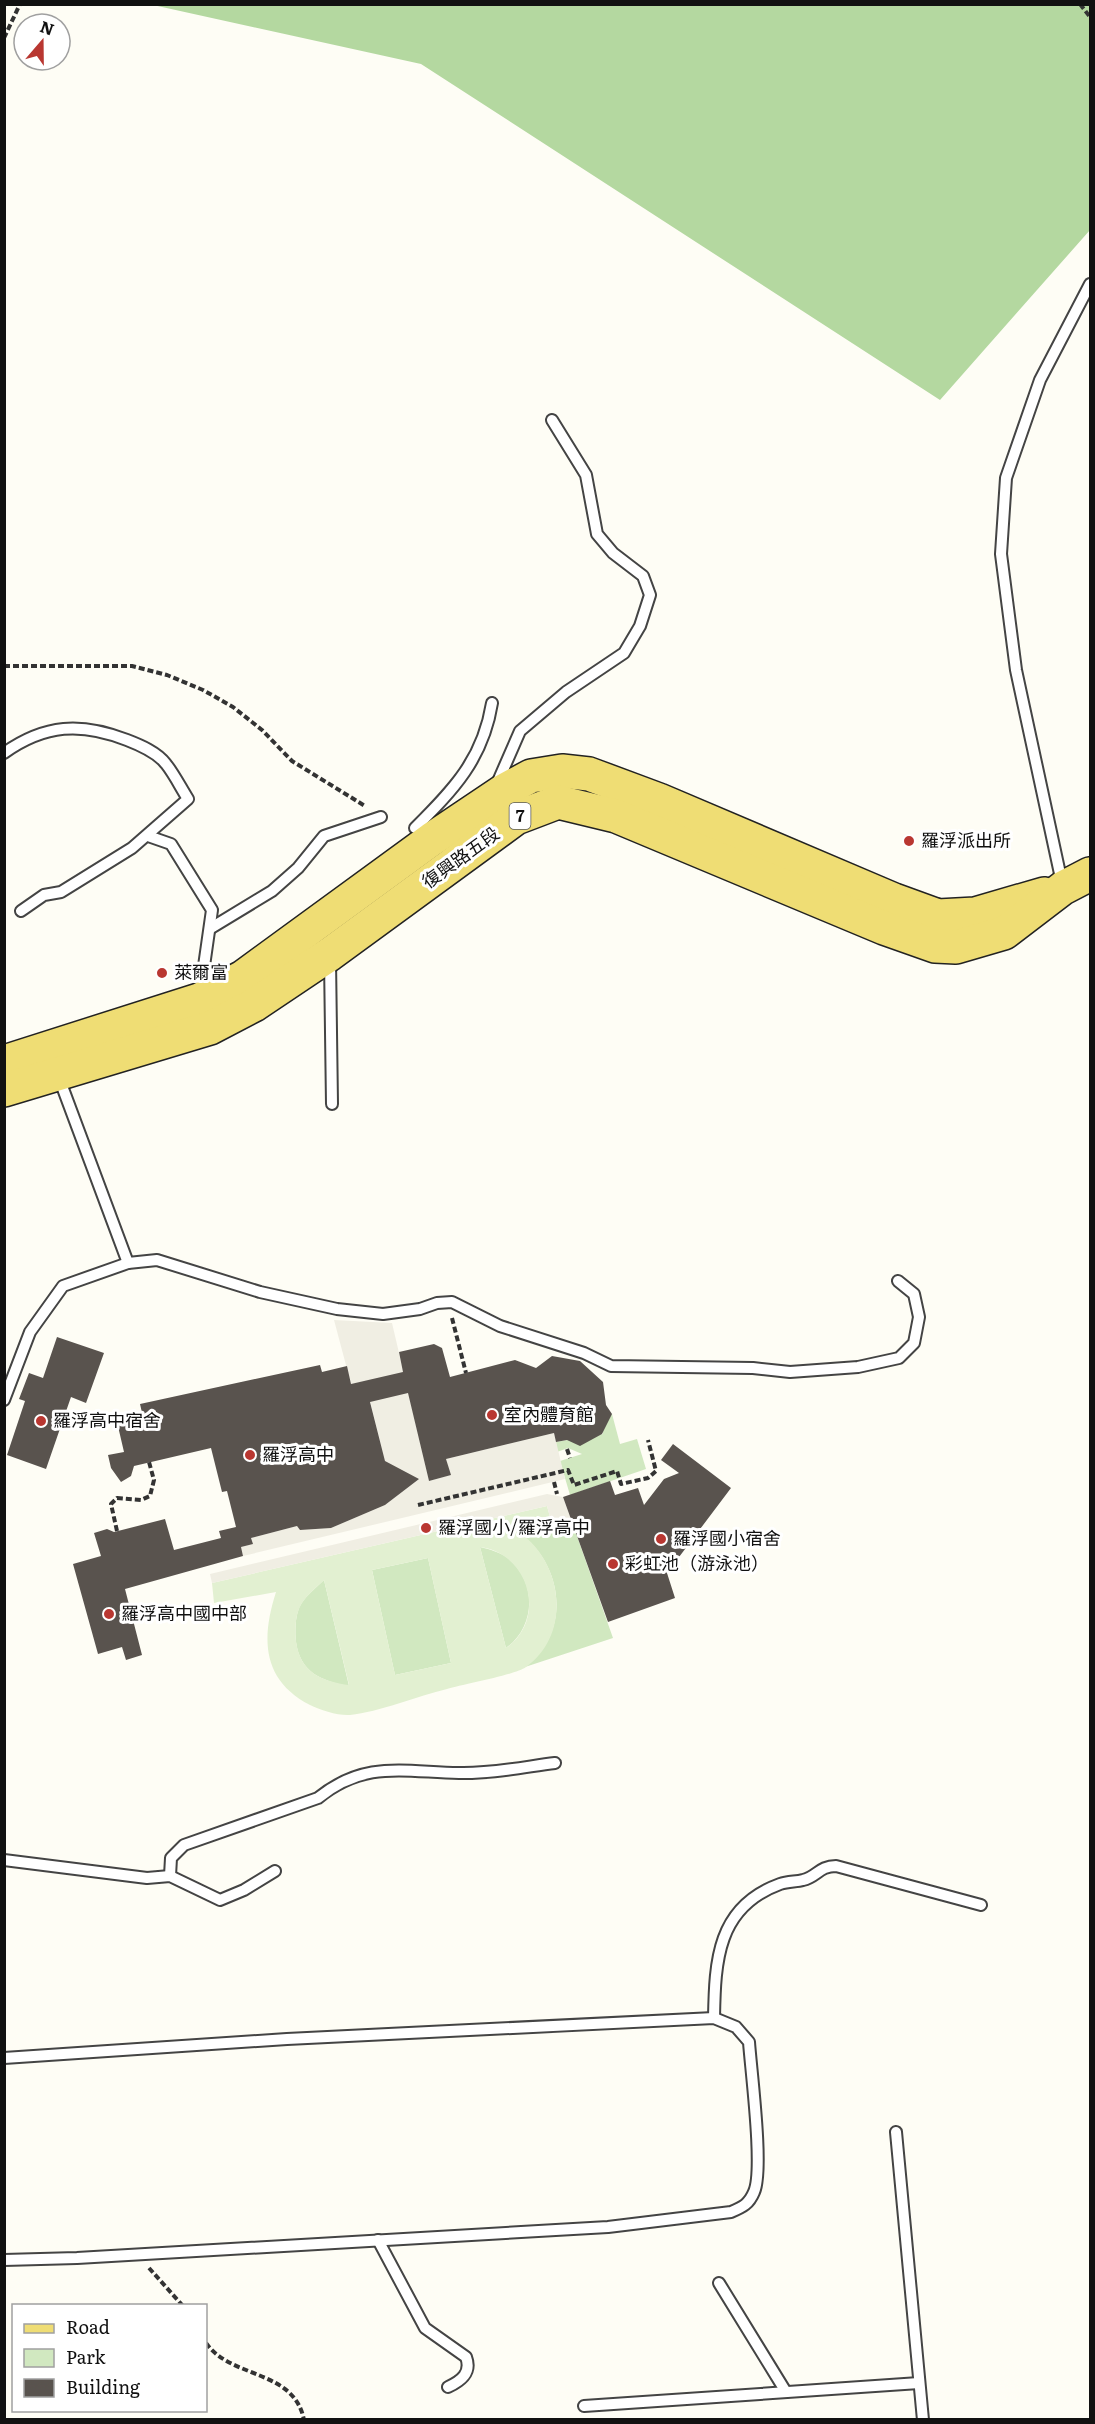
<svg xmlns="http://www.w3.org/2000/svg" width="1095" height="2424" viewBox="0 0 1095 2424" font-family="Literata,'Noto Sans TC',serif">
<rect width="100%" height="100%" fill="#fefdf5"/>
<g fill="#d1e8c0">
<path d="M612 1414 620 1444 637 1439 646 1469 570 1495 560 1461 582 1454 568 1448 557 1452 556 1442 603 1434 600 1424Z"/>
<path d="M572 1522 613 1638 525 1667C532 1660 542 1651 547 1642 567 1606 554 1560 523 1536Z"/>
<path d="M480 1547C492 1550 504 1553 513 1563 537 1587 534 1628 506 1648Z"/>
<path d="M428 1558 451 1663 395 1675 372 1570Z"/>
<path d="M324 1580 349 1686C321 1681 300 1672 296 1642 295 1632 295 1618 299 1608 303 1598 316 1588 324 1580Z"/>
</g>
<path fill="#b4d8a0" d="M153 5H1090V230L940 400 421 64Z"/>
<path fill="#e2f0d1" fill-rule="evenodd" d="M547 1506 553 1528 524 1536C563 1567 571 1635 526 1667 515 1675 464 1684 447 1689 418 1696 379 1712 350 1715 339 1716 320 1710 310 1705 262 1680 261 1639 276 1592L214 1603 212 1583ZM480 1547C529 1553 548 1619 506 1648ZM428 1558 451 1663 395 1675 372 1570ZM324 1580 349 1685H348C321 1681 300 1672 296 1641 295 1632 295 1618 299 1609 303 1598 316 1588 324 1580Z"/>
<g fill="#f0eee3">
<path d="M334 1320 392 1323 429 1481 450 1475 446 1459 554 1433 565 1479 243 1556 241 1547 252 1544 251 1538 297 1526 300 1530 331 1528 385 1505 404 1490 385 1461 365 1381 351 1384Z"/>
<path d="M547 1494 563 1497 572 1522 553 1528 547 1506 212 1583 210 1574Z"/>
</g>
<g fill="#59534e">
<path d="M57 1337 104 1353 86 1403 71 1397 46 1469 7 1455 25 1401 19 1399 29 1373 43 1378Z"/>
<path d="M434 1344 442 1348 450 1377 515 1360 536 1368 552 1356 580 1361 603 1382 606 1405 612 1414 602 1434 580 1446 567 1440 556 1442 554 1433 446 1459 451 1475 429 1481 408 1393 370 1402 385 1461 419 1479 385 1505 331 1528 300 1530 297 1526 251 1538 253 1544 241 1547 243 1556 125 1589 142 1655 126 1660 122 1647 98 1654 73 1564 101 1556 94 1533 107 1529 114 1532 165 1519 174 1550 221 1538 219 1531 236 1527 227 1491 222 1492 211 1448 134 1466 131 1476 121 1482 111 1468 108 1455 124 1452 117 1422 143 1417 140 1404 320 1365 322 1372 347 1366 351 1384 403 1372 399 1352Z"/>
<path d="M673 1444 731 1488 667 1573 675 1598 608 1622 563 1497 610 1481 615 1495 638 1488 644 1505 664 1479 679 1473 661 1460Z"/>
</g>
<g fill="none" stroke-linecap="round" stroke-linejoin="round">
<g stroke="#444" stroke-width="14">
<g id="service">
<path d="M4 753C45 724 81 722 127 740 140 745 157 752 166 764 174 774 181 788 188 799L132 848 61 892 44 895 21 911"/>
<path d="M496 786 520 731 566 692 624 653 640 626 650 595 643 576 613 553 597 534 586 475 552 420"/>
<path d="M415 828C454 789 483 759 492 703"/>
<path d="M148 836 171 844 212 910 200 994"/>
<path d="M1062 883 1016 670 1001 554 1006 478 1040 380 1090 284"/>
<path d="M211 928 272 891 298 868 324 836 381 817"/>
<path d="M330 960 332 1104"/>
<path d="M59 1078 128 1263"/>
<path d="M4 1400 30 1332 63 1286 128 1263 157 1260 260 1292 337 1309 383 1314 420 1309 437 1303 452 1302 500 1326 584 1353 611 1366 753 1368 790 1372 858 1367 899 1358 914 1343 919 1317 914 1294 898 1281"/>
<path d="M4 1860 147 1878 170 1876 220 1900 244 1890 275 1871"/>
<path d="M170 1876 171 1858 184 1845 318 1798C365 1760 403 1772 459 1773 490 1774 524 1767 555 1763"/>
<path d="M714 2018C715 1961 717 1907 780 1884 788 1881 796 1882 803 1880 817 1877 819 1866 836 1866L981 1905"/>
<path d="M4 2058 287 2039 714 2018 736 2027 749 2042C751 2071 764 2170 754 2192 749 2204 743 2207 731 2212L608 2227 77 2258 4 2260"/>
<path d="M896 2132 923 2420"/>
<path d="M378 2240 425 2328 466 2357C472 2373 461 2381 448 2387"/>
<path d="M719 2283 786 2392"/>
<path d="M584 2406 919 2383"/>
</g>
</g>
<g stroke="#222" stroke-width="36">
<g id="primary">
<path d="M4 1062 199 1000 243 977 432 839 505 790 531 776 562 771 589 774 659 800 894 900 938 916 975 914 1044 894"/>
<path d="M4 1090 210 1028 254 1005 330 954 516 818 558 802 616 816 884 928 935 946 956 947 1004 933 1063 888 1090 874"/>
</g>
</g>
<g stroke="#333" stroke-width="4" stroke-dasharray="6 3" stroke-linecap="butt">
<path d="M1080 4 1090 17"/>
<path d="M4 38 20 4"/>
<path d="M4 666H132L167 675 203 690 233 707 262 730 292 761 365 806"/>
<path d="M452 1318 466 1373"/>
<path d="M567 1449 570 1458"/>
<path d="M554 1482 557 1494"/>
<path d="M418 1505 568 1470 574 1485 617 1471 621 1484 648 1478 656 1471 648 1440"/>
<path d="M117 1531 111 1504 117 1498 141 1500 150 1496 154 1480 149 1462"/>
<path d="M149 2268 183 2306"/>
<path d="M206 2343C231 2379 294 2369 304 2420"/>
</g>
<use href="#service" stroke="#fff" stroke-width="10"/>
<use href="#primary" stroke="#efdd74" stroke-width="33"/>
</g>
<g fill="#b93731" stroke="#fff" stroke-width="2">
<circle cx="909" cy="841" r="6"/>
<circle cx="162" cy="973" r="6"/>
<circle cx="492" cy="1415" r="6"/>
<circle cx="41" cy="1421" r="6"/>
<circle cx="250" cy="1455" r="6"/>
<circle cx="426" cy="1528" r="6"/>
<circle cx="661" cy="1539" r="6"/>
<circle cx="613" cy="1564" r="6"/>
<circle cx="109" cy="1614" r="6"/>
</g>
<g text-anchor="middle" stroke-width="6" stroke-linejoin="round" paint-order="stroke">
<rect fill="#fff" stroke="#585858" stroke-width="1.5" x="509.5" y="803" width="21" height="26" rx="4.5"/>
<g font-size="16" font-weight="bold" fill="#111">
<text x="520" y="822">7</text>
</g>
<g font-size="18" fill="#111" stroke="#fff" text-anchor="start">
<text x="921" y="847">羅浮派出所</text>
<text x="174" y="979">萊爾富</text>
<text x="504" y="1421">室內體育館</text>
<text x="53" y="1427">羅浮高中宿舍</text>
<text x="262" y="1461">羅浮高中</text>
<text x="438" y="1534">羅浮國小/羅浮高中</text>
<text x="673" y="1545">羅浮國小宿舍</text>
<text x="625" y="1570">彩虹池（游泳池）</text>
<text x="121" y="1620">羅浮高中國中部</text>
</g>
<g font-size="18" fill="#111" stroke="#fff">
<text transform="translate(461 858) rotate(-36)" y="6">復興路五段</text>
</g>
</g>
<rect width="1095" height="2424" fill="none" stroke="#111111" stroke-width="12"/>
<rect x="12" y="2304" width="195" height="108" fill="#ffffff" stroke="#a0a0a0" stroke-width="1.5"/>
<rect x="24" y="2324" width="30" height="9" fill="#efdd74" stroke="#a0a0a0" stroke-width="1.5"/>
<text x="66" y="2334" font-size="18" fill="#111111">Road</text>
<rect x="24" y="2349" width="30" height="18" fill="#d1e8c0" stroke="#a0a0a0" stroke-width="1.5"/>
<text x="66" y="2364" font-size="18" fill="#111111">Park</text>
<rect x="24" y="2379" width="30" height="18" fill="#59534e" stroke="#a0a0a0" stroke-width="1.5"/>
<text x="66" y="2394" font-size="18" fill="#111111">Building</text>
<g transform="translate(42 42) rotate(20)"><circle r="28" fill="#ffffff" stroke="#a0a0a0" stroke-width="1.5"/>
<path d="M0-4.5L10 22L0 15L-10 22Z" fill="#b93731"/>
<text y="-9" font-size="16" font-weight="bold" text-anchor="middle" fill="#111111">N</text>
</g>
</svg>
